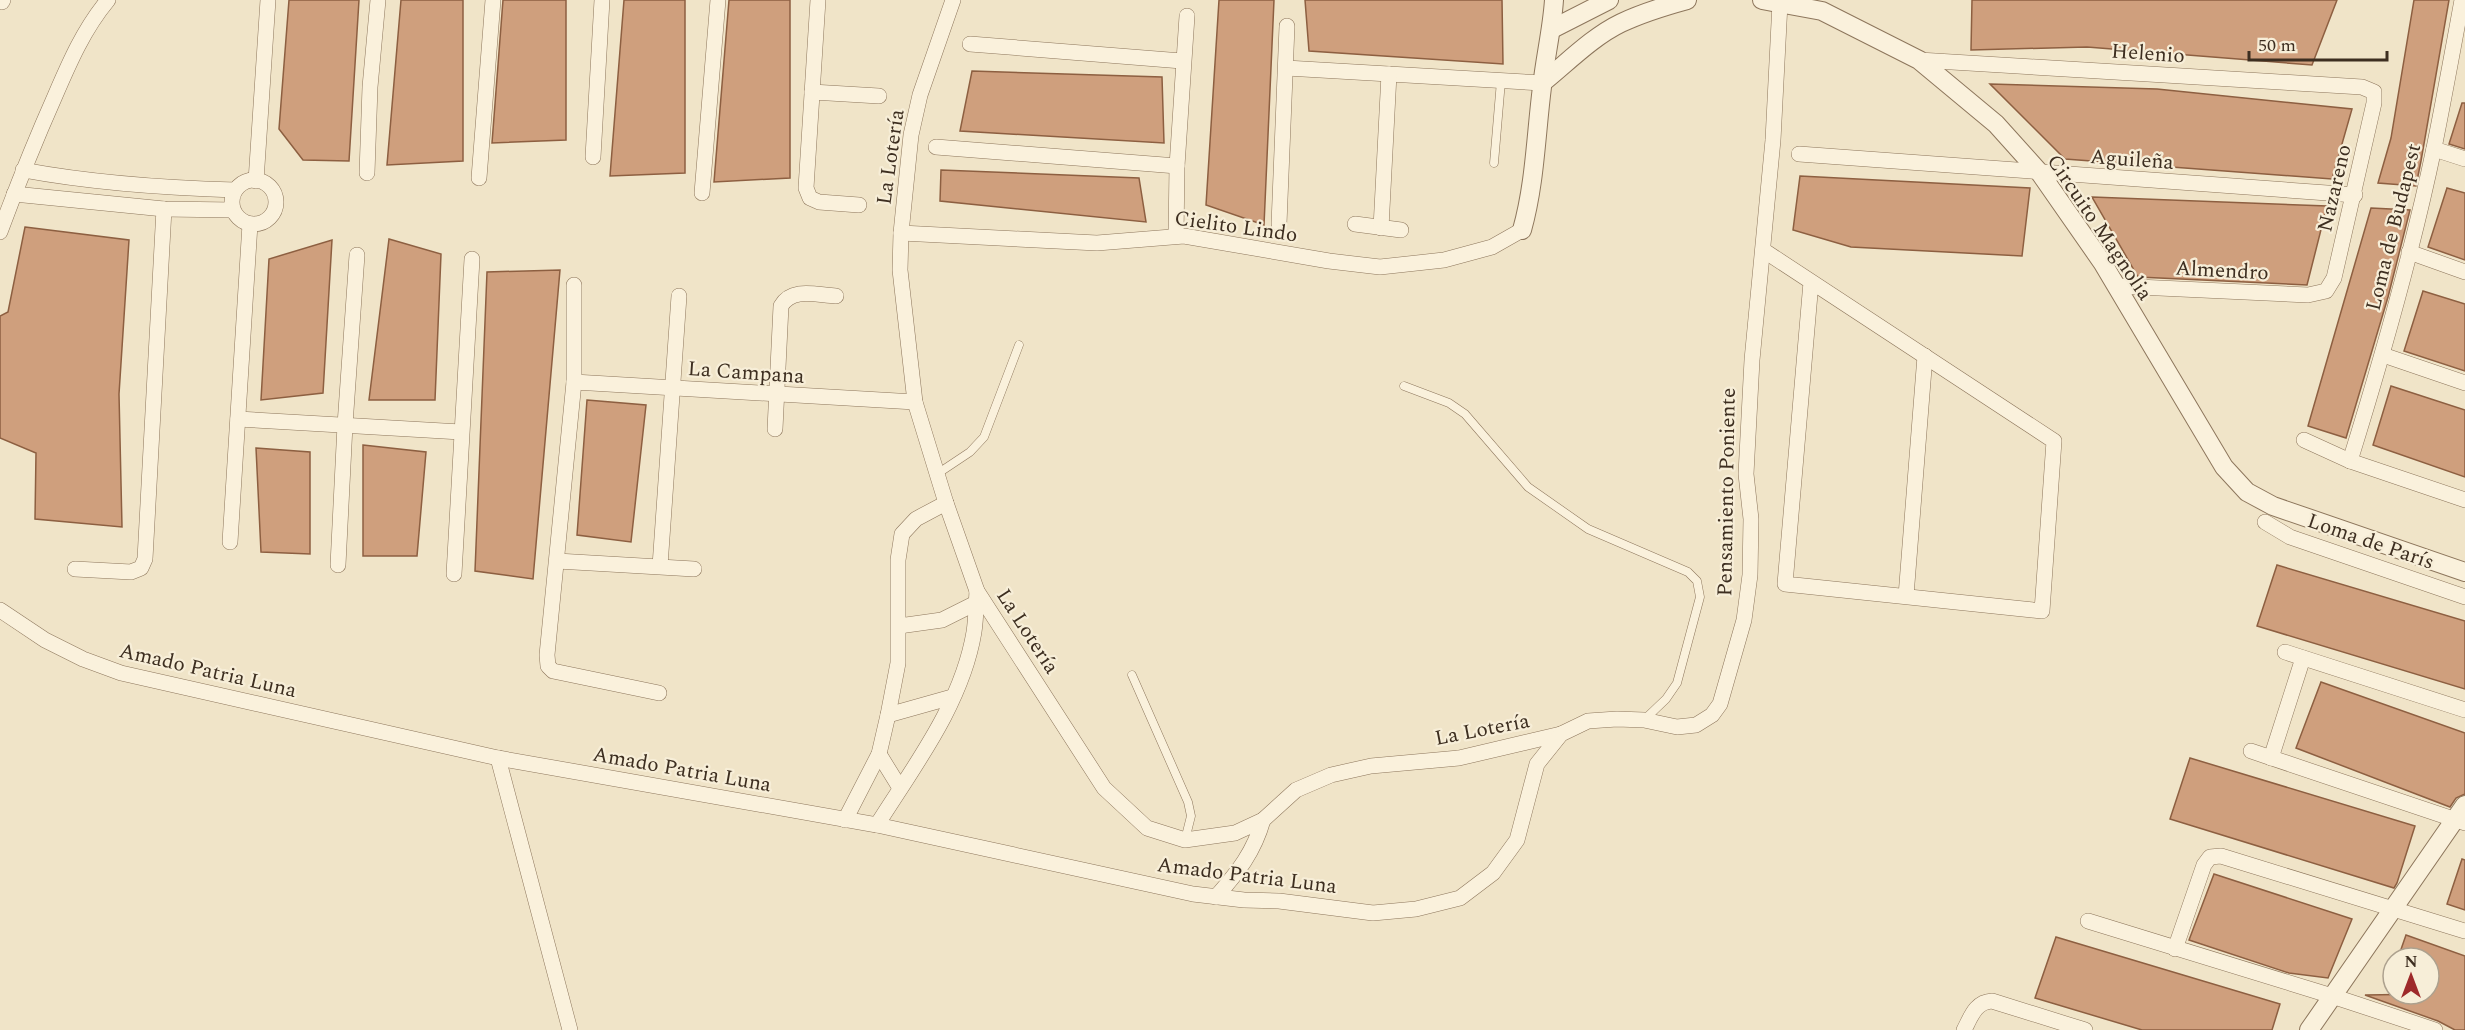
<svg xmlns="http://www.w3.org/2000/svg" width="2465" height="1030" viewBox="0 0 2465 1030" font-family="Spectral,serif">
<rect width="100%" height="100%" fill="#f0e4c8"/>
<g fill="#cf9f7d" stroke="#8d5f41" stroke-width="1.5">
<path d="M289 0H359L349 161 303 160 279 129Z"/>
<path d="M401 0H463V161L387 165Z"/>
<path d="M503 0H566V140L492 143Z"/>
<path d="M624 0H685V173L610 176Z"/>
<path d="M729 0H790V178L714 182Z"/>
<path d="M1219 0H1274L1264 225 1206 205Z"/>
<path d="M1305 0H1502L1503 64 1309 51Z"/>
<path d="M1972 0H2337L2312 65 2087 47 1971 50Z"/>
<path d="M2414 0H2449L2421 161 2416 186 2378 183 2391 138Z"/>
<path d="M972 71 1162 77 1164 143 960 131Z"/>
<path d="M1990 84 2157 89 2352 109 2332 179 2065 159Z"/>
<path d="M2462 103H2465V149L2449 144Z"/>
<path d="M941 170 1139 178 1146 222 940 201Z"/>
<path d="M1800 176 2030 188 2022 256 1851 247 1793 230Z"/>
<path d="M2447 188 2465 193V260L2428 247Z"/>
<path d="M2092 197 2327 206 2307 285 2138 277Z"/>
<path d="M2371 208 2410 210 2388 297 2346 438 2308 426Z"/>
<path d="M25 227 129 240 119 394 122 527 35 519 36 453 0 438V316L8 312Z"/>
<path d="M389 239 441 254 435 400H369Z"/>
<path d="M332 240 323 393 261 400 269 259Z"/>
<path d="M560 270 533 579 475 571 487 272Z"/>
<path d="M2423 291 2465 304V371L2404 351Z"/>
<path d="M2391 386 2465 410V477L2373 445Z"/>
<path d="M587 400 646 405 631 542 577 535Z"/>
<path d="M363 445 426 452 417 556H363Z"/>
<path d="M256 448 310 452V554L261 552Z"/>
<path d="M2277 565 2465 621V689L2257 626Z"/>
<path d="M2321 682 2465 733V794L2456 798 2450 807 2296 748Z"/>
<path d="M2190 758 2415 826 2397 883 2394 888 2170 819Z"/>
<path d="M2462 859 2465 860V910L2447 904Z"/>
<path d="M2214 874 2352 919 2328 978 2289 973 2189 940Z"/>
<path d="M2406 935 2465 956V1030H2455L2438 1021 2365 995 2429 994V958H2398Z"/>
<path d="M2056 937 2280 1004 2272 1030H2142L2035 998Z"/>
</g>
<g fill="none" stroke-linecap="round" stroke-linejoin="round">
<g stroke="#8d765c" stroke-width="9">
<g id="service">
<path d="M1494 163 1501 81"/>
<path d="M1404 386 1449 403 1465 414 1528 487 1588 529 1688 572 1697 581 1700 597 1677 683 1666 699 1645 719"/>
<path d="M937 474 970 452 984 437 1019 345"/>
<path d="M1132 675 1188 802 1191 816 1185 840"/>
</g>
</g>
<g stroke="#8d765c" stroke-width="16">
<g id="minor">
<path d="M818 0 806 188 810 198 819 202 859 205"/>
<path d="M953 0 920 95 911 135 901 233 900 270 915 402 946 503 977 591 1104 788 1147 828 1185 840 1235 833 1263 820 1296 790 1331 775 1371 766 1459 758 1561 734"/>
<path d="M2 2 3 0"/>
<path d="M970 44 1182 61"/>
<path d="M1919 60 2362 87 2374 92V103L2334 278 2326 291 2308 295 2116 286"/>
<path d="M1286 68 1542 83"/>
<path d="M812 92 879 96"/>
<path d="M936 147 1177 166"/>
<path d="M2434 149 2465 159"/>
<path d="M1799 154 2355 195"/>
<path d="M593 157 602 0"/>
<path d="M23 170C93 183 164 188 235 190"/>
<path d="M367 173 370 87 378 0"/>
<path d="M479 178 493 0"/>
<circle cx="254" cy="202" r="22"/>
<path d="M256 181 268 0"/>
<path d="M702 193 718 0"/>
<path d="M14 194 164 209 233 210"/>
<path d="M1279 224 1287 26"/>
<path d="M1355 224 1401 230"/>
<path d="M1381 228 1389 74"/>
<path d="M0 232C17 186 35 141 55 96 70 61 84 29 108 0"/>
<path d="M901 233 1097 243 1184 236 1329 261 1380 267 1444 260 1492 247 1522 230"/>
<path d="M1176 236 1177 166 1187 16"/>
<path d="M1763 250 2054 441 2042 611 1785 584 1811 282"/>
<path d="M2409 252 2465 272"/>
<path d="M574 285V382L547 655 548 666 553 671 659 693"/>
<path d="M2383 355 2465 383"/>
<path d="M574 382 915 402"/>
<path d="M238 419 461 432"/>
<path d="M775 429 781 306C792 287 816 295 836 296"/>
<path d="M2304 440 2350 461 2465 500"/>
<path d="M2350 461C2382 358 2412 254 2434 148 2444 99 2453 49 2462 0"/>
<path d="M2265 522 2290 537 2465 597"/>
<path d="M230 542 250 224"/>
<path d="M557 561 694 569"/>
<path d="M338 565 345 425 357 255"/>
<path d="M660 566 679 296"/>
<path d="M75 569 131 572 141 568 145 559 164 209"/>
<path d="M454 574 472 259"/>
<path d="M1906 596 1925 356"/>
<path d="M0 610 45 640 83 659 121 673 498 758 877 825 1193 894 1244 900 1279 901 1373 913 1416 909 1460 898 1493 873 1517 840 1537 764 1561 734 1588 721 1617 719 1644 720 1677 727 1696 725 1712 715 1720 704 1744 620 1750 575 1751 519 1746 474 1752 360 1773 140 1780 3"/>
<path d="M899 626 942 620 976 603"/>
<path d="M2285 652 2465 710"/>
<path d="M888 715 952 697"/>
<path d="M2251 751 2465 823"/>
<path d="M879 754 900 788"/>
<path d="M498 758 570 1030"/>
<path d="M2271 758 2303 658"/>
<path d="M845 820 879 754 888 715 898 663V560L902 534 916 519 946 503"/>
<path d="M877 825C914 766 962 704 974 632 976 619 976 605 977 591"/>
<path d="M1216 897C1238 872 1254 852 1263 820"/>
<path d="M2088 921 2332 996 2435 1030"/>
<path d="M2175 949 2204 865 2210 857 2221 856 2465 931"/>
<path d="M1964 1030C1971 1017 1975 1002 1992 1001L2085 1030"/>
</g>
</g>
<g stroke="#8d765c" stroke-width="20">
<g id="tertiary">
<path d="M1762 0 1822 11 1919 60 1996 124 2040 173 2102 262 2224 467 2247 492 2273 506 2465 572"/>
<path d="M1552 29 1609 0"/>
<path d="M1542 83C1567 63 1592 37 1621 23 1642 13 1665 6 1687 0"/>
<path d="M1522 230C1535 184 1536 134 1542 87 1545 58 1552 30 1554 0"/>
<path d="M2309 1030 2465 805"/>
</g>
</g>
<use href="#service" stroke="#faf1dc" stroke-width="8"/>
<use href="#minor" stroke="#faf1dc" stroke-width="15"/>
<use href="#tertiary" stroke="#faf1dc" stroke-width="18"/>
</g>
<g text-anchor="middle" stroke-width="4.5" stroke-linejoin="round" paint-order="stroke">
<g font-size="21" fill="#3d2e20" stroke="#f7eed8">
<text transform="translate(2148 53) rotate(4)" y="7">Helenio</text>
<text transform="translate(890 157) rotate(-82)" y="7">La Lotería</text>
<text transform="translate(2132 159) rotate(4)" y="7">Aguileña</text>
<text transform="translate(2334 188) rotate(-77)" y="7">Nazareno</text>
<text transform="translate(1236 226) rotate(8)" y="7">Cielito Lindo</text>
<text transform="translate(2100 227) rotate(56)" y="7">Circuito Magnolia</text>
<text transform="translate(2393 227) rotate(-76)" y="7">Loma de Budapest</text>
<text transform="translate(2222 270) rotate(3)" y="7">Almendro</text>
<text transform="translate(746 372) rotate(4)" y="7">La Campana</text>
<text transform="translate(1726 492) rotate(-89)" y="7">Pensamiento Poniente</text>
<text transform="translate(2371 541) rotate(19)" y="7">Loma de París</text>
<text transform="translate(1028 631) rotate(57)" y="7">La Lotería</text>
<text transform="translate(208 670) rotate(13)" y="7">Amado Patria Luna</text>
<text transform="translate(1482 729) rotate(-11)" y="7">La Lotería</text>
<text transform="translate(682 769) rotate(10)" y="7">Amado Patria Luna</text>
<text transform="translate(1247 875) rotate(7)" y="7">Amado Patria Luna</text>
</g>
</g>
<g transform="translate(2411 976)"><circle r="28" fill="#f7eed8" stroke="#ada18e" stroke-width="1.5"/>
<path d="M0-4.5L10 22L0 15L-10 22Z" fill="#9e2a2b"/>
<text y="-9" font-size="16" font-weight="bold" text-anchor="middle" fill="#3d2e20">N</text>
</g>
<path d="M2249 51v9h138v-9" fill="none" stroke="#3d2e20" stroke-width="3"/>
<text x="2258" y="51" font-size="18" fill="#3d2e20" stroke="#f7eed8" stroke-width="4.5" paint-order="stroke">50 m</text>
</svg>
